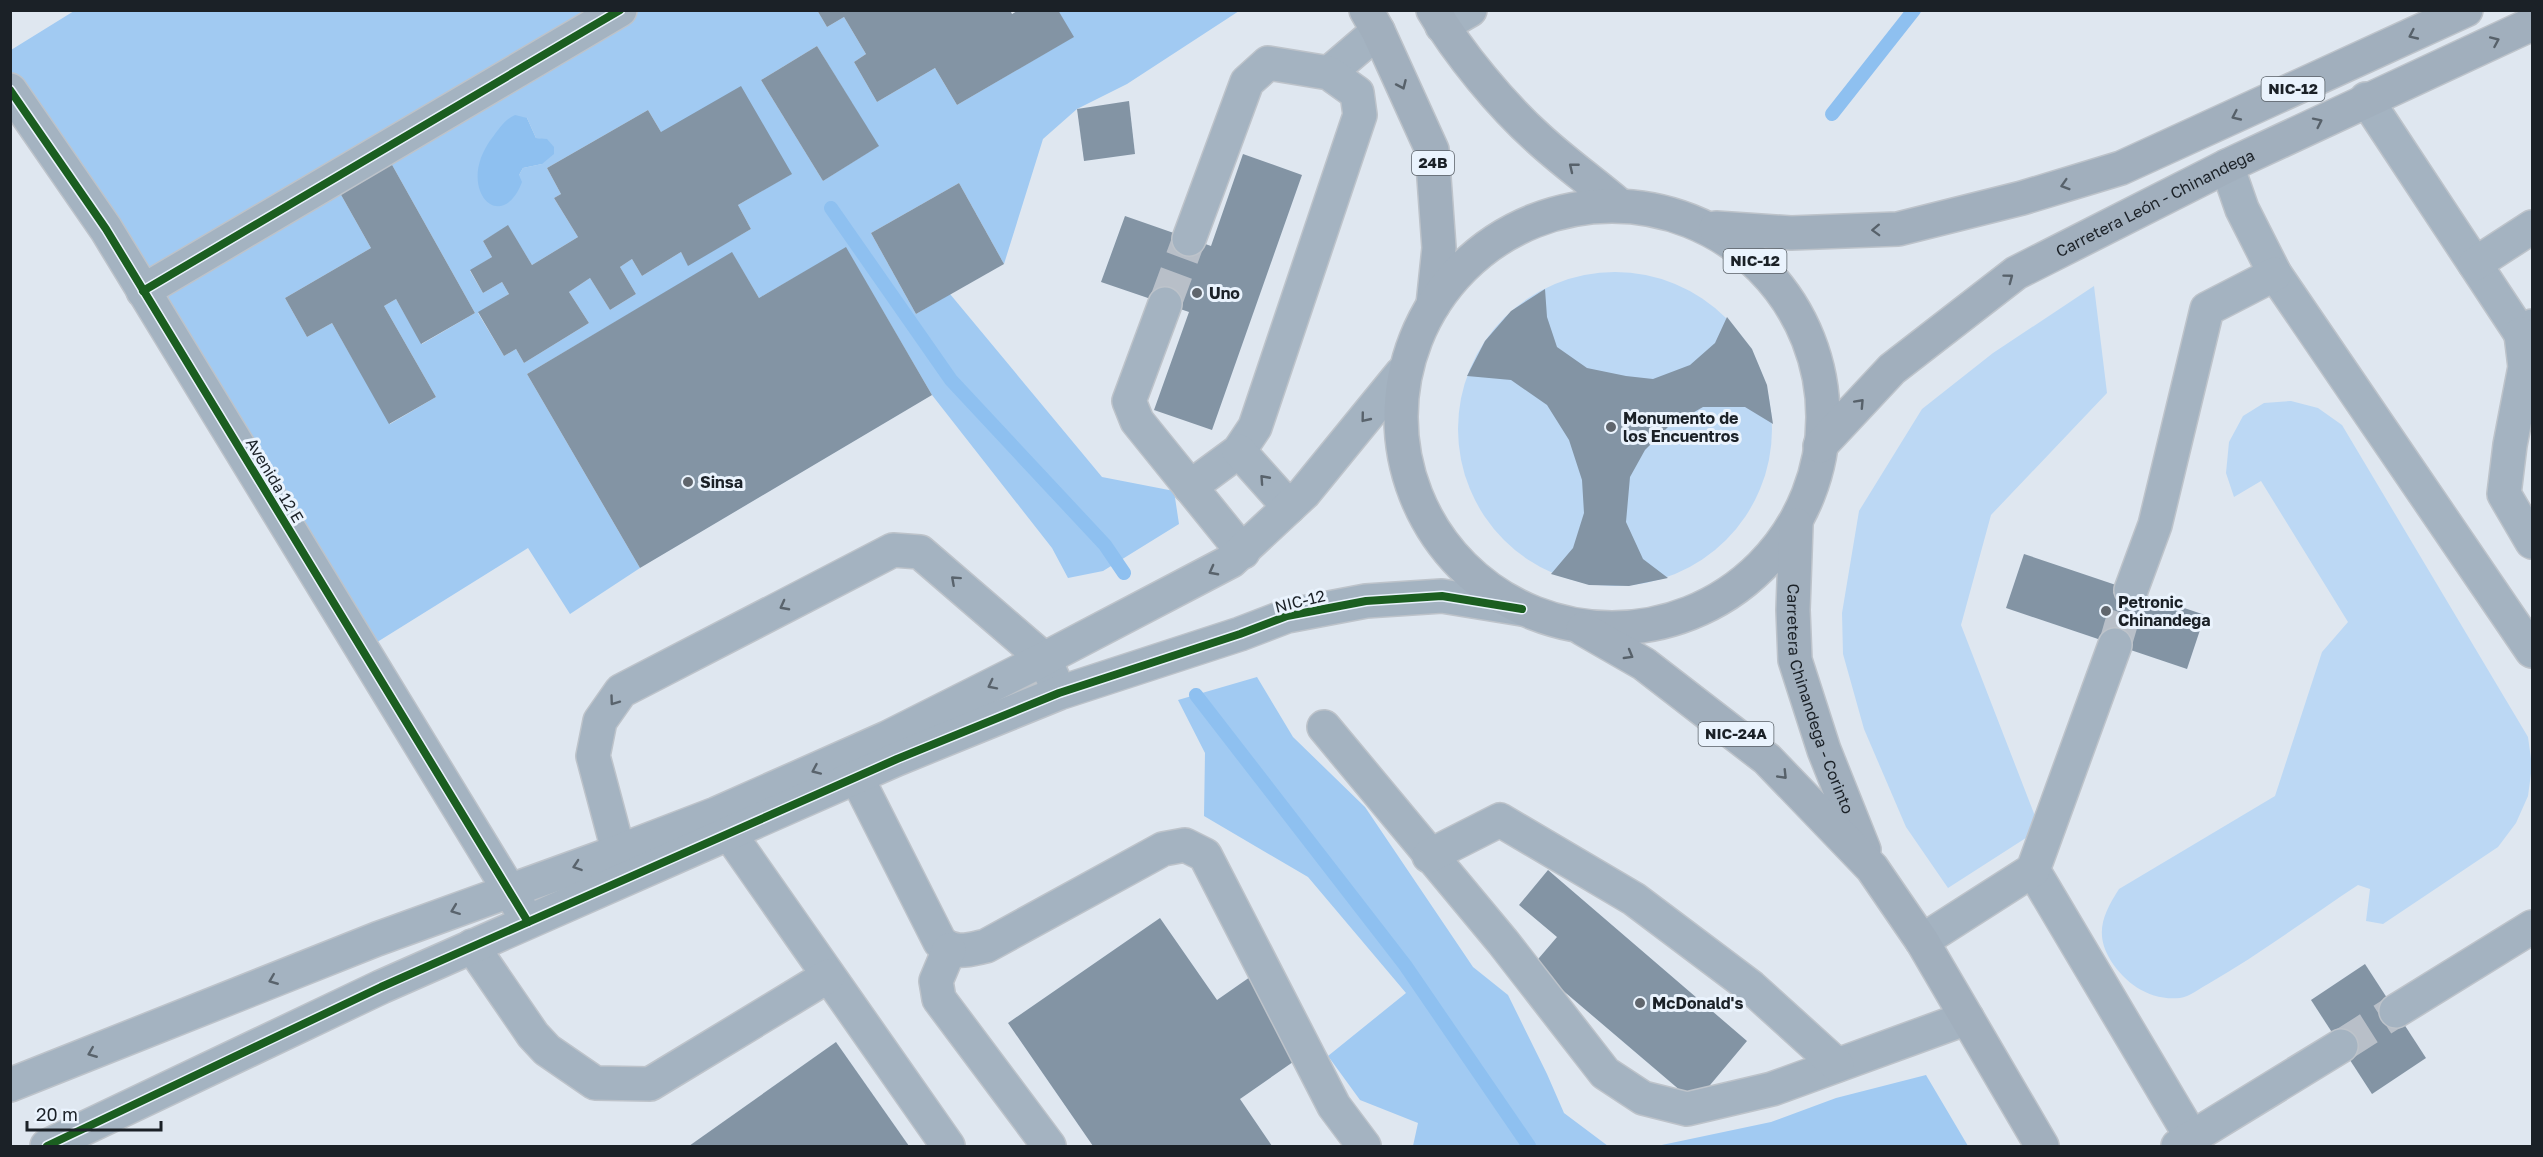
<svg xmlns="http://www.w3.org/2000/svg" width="2543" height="1157" viewBox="0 0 2543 1157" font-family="'Golos Text',sans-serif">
<rect width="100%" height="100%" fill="#dfe7f0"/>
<g fill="#bcd8f4">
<circle cx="1615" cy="429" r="157"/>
<path d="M2094 286 2107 393 1991 515 1961 625 2040 829 1948 888 1906 827 1864 729 1843 654 1842 613 1859 511 1922 409 1993 353Z"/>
<path d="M2291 401 2318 408 2342 425 2528 737 2532 766 2528 796 2516 823 2498 847 2383 924 2366 921 2370 889 2358 885C2308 918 2260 954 2208 984 2200 988 2189 997 2180 998 2150 1001 2126 984 2111 961 2094 934 2103 914 2119 889L2275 796 2322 652 2348 622 2261 481 2234 497 2226 473 2229 442 2243 416 2264 403Z"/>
</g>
<g fill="#a1caf2" fill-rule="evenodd">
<path d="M817 10 827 27 844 17 866 54 854 62 877 102 935 68 957 105 1073 37 1058 11H1239L1127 84 1077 109 1043 139 1004 264 959 183 871 233 916 314 950 294 1102 477 1174 491 1179 524 1103 571 1068 578 1052 548 932 395 846 248 759 298 732 253 527 374 640 568 570 614 528 548 358 654 11 90V50L74 11ZM817 46 878 146 823 181 761 80ZM648 110 661 132 791 174 738 205 751 229 688 265 681 252 642 276 632 259 620 267 636 294 610 310 590 278 569 292 589 323 524 363 516 349 504 356 478 313 509 294 502 282 483 293 470 271 492 257 483 241 508 226 532 265 578 237 554 198 561 194 547 168ZM527 118 536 138 541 139 542 164 523 168 519 175ZM391 163 475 313 422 344 396 299 384 306 436 397 390 424 332 323 307 337 285 298 371 248 340 193Z"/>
<path d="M1257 677 1293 737 1365 807 1473 967 1508 995 1547 1074 1564 1113 1608 1146H1413L1418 1123 1360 1100 1328 1056 1406 993 1308 877 1204 816 1205 753 1178 700Z"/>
<path d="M1926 1075 1968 1146H1657L1771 1122 1836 1098Z"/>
</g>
<path fill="#8ec0f0" d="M515 115 527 118 536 138 547 139 554 147V154L542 164 523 168 519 175 522 182C501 237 454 188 492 138 499 129 504 120 515 115Z"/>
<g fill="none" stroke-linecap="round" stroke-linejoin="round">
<g stroke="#8ec0f0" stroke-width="14">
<path d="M1832 114 1914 10"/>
<path d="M831 208 951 380 1105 545 1124 573"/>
<path d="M1196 695 1405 965 1529 1146"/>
</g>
</g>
<g fill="#8394a4">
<path d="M817 10H1010L1012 14 1019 10H1058L1074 37 957 105 935 68 877 102 854 62 866 54 844 17 827 27Z"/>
<path d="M817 46 879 146 823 181 761 80Z"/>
<path d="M741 86 792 174 738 205 751 229 688 266 681 252 642 276 632 259 620 267 636 294 610 310 590 278 569 292 589 323 524 363 516 349 504 356 478 312 509 294 502 282 483 293 470 270 492 257 483 241 508 225 532 265 578 237 554 198 561 194 547 168 648 110 661 132Z"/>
<path d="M1129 101 1135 154 1084 161 1077 109Z"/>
<path d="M1243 154 1302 175 1212 430 1154 410 1189 312 1101 282 1125 216 1211 246Z"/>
<path d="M391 163 475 313 421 344 396 299 384 306 436 397 389 424 332 323 307 337 285 298 371 248 340 193Z"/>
<path d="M959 183 1004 264 916 314 871 233Z"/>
<path d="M846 247 932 395 640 568 527 374 732 252 759 298Z"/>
<path d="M1545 289 1547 317 1557 347 1587 368 1626 376 1653 379 1690 365 1715 343 1727 317 1752 349 1767 385 1773 424 1745 407H1703L1668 427 1645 450 1630 477 1626 522 1643 559 1668 578 1629 586 1589 585 1551 574 1573 548 1584 513 1582 480 1569 440 1547 405 1511 380 1467 376 1485 341 1511 311Z"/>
<path d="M2024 554 2205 615 2187 669 2006 608Z"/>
<path d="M1548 870 1747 1041 1695 1103 1533 965 1557 937 1519 905Z"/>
<path d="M1160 918 1217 1000 1250 977 1303 1055 1240 1099 1272 1146H1093L1008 1023Z"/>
<path d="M2365 964 2426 1058 2372 1094 2311 1000Z"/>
<path d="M836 1042 909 1146H689Z"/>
</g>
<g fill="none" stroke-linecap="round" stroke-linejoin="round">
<g stroke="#b8bfc8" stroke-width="33" stroke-dasharray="33 16" stroke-linecap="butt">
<path d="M1165 304 1189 239"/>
<path d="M2115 645 2131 590"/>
<path d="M2341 1046 2396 1011"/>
</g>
<g stroke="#bdc3ca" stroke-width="36">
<g id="minor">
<path d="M1442 26 1470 10"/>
<path d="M1329 73 1378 31"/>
<path d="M10 90 106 229 520 908"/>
<path d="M2366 99 2521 334 2532 326"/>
<path d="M2227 166 2242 209 2275 274 2532 651"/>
<path d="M1189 239 1247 82 1268 63 1329 73 1357 93 1360 115 1255 427 1239 451 1190 487"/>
<path d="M2475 264 2532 227"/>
<path d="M143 291 620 10"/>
<path d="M1165 304 1129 401 1137 421 1243 552"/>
<path d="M2521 334 2525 367 2510 445 2504 494 2532 542"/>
<path d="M1239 451 1289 507"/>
<path d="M2131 590 2155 525 2207 309 2275 274"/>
<path d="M1324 727 1503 942 1605 1073 1643 1098 1687 1109 1772 1089 1967 1018"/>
<path d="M848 760 940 942C955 955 968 950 986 946L1163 849 1185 845 1205 855 1334 1106 1364 1146"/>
<path d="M717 816 948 1146"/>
<path d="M1429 856 1500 820 1634 899 1751 987 1837 1065"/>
<path d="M2033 870 2192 1138"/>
<path d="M624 872 593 756 600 721 621 691 893 550 920 552 1044 659 1053 678"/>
<path d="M1922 941 2033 870 2115 645"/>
<path d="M472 946 533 1035 547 1050 595 1083 650 1084 828 976"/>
<path d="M949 950 936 981 939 999 1049 1146"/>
<path d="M2396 1011 2532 927"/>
<path d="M10 1085 377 939 617 852 716 814 887 738 1044 659 1231 561 1304 493 1402 373"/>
<path d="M47 1146 381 987 897 759 1059 693 1240 634 1287 616 1366 601 1442 596 1522 609"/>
<path d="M2178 1146 2341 1046"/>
</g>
</g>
<g stroke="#bdc3ca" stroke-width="36">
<g id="highway">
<path d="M1366 10 1378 31 1432 150 1439 248 1433 305"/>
<path d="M1433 10C1458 53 1502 106 1539 139 1564 162 1592 182 1618 204"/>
<circle cx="1612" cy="417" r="211"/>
<path d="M1716 228 1791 233 1898 229 2022 198 2121 168 2466 10"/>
<path id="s1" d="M1820 446 1892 369 2016 273 2227 166 2532 24"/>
<path id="s2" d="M1796 525 1793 610 1795 660 1824 750 1864 850"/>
<path d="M1583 629 1644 664 1767 759 1872 868 1922 941 2042 1146"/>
</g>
</g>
<use href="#minor" stroke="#a4b3c1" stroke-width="33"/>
<use href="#highway" stroke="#a1afbd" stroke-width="33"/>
<g stroke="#eaf3fd" stroke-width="11">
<g id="cycleway">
<path d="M10 90 106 229 528 922"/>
<path d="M143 291 620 10"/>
<path d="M47 1146 381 987 897 759 1059 693 1240 634 1287 616 1366 601 1442 596 1522 609"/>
</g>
</g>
<use href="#cycleway" stroke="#1b5e20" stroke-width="8"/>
</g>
<defs><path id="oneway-chevron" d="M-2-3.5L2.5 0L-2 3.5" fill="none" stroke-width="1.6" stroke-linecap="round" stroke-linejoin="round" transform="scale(1.5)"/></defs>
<g stroke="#57616a">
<use href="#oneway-chevron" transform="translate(2413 35) rotate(155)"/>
<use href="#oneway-chevron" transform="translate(2495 41) rotate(-24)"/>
<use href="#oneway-chevron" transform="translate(1402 85) rotate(66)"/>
<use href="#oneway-chevron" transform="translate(2236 116) rotate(155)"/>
<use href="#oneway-chevron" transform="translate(2318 122) rotate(-26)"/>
<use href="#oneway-chevron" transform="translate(1573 167) rotate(-141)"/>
<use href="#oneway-chevron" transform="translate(2065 185) rotate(163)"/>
<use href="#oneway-chevron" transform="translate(1876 230) rotate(178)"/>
<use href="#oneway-chevron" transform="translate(2009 278) rotate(-37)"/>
<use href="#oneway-chevron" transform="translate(1860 403) rotate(-47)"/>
<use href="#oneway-chevron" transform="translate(1629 655) rotate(30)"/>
<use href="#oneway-chevron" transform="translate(1783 775) rotate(46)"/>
</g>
<g stroke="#59636c">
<use href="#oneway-chevron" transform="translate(1365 418) rotate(129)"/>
<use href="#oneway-chevron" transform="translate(1264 479) rotate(-132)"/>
<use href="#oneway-chevron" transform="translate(1213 571) rotate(152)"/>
<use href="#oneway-chevron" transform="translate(955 580) rotate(-138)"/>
<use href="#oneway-chevron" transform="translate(784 606) rotate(152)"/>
<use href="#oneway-chevron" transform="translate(992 685) rotate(153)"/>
<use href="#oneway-chevron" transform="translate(614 701) rotate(126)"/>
<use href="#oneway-chevron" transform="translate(816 770) rotate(156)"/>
<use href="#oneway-chevron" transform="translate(577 866) rotate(161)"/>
<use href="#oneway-chevron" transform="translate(455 910) rotate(159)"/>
<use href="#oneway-chevron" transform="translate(273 980) rotate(158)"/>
<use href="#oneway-chevron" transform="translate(92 1053) rotate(158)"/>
</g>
<g fill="#60666d" stroke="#eaf3fd" stroke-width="2">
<circle cx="1197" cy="293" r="6"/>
<circle cx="1611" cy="427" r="6"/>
<circle cx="688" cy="482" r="6"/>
<circle cx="2106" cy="611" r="6"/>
<circle cx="1640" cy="1003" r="6"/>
</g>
<g text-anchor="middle" stroke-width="6" stroke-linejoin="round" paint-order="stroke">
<g fill="#eaf3fd" stroke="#596067" stroke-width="1.5">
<rect x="2261.5" y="77" width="63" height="24" rx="4.5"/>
<rect x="1412" y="151" width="42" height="24" rx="4.5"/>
<rect x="1723.5" y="249" width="63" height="24" rx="4.5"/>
<rect x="1698.5" y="722" width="75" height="24" rx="4.5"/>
</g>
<g font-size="15" font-weight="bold" fill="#1b2127">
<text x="2293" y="94">NIC-12</text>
<text x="1433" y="168">24B</text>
<text x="1755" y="266">NIC-12</text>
<text x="1736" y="739">NIC-24A</text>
</g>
<g font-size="16" fill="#1b2127" stroke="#eaf3fd">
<text dy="6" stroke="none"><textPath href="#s1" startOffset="418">Carretera León - Chinandega</textPath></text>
<text transform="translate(275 480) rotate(59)" y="6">Avenida 12 E</text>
<text transform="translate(1300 601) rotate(-14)" y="6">NIC-12</text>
<text dy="6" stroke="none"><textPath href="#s2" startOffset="178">Carretera Chinandega - Corinto</textPath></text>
</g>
<g font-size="16" font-weight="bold" fill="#1b2127" stroke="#eaf3fd" text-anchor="start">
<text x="1209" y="299">Uno</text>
<text x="1623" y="424">Monumento de<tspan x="1623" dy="18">los Encuentros</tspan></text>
<text x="700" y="488">Sinsa</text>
<text x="2118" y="608">Petronic<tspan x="2118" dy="18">Chinandega</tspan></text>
<text x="1652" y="1009">McDonald's</text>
</g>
</g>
<rect width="2543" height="1157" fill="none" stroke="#1b2127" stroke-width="24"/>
<path d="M27 1121v9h134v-9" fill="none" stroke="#1b2127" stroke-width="3"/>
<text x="36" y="1121" font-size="18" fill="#1b2127" stroke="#eaf3fd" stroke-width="4.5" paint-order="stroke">20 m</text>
</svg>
